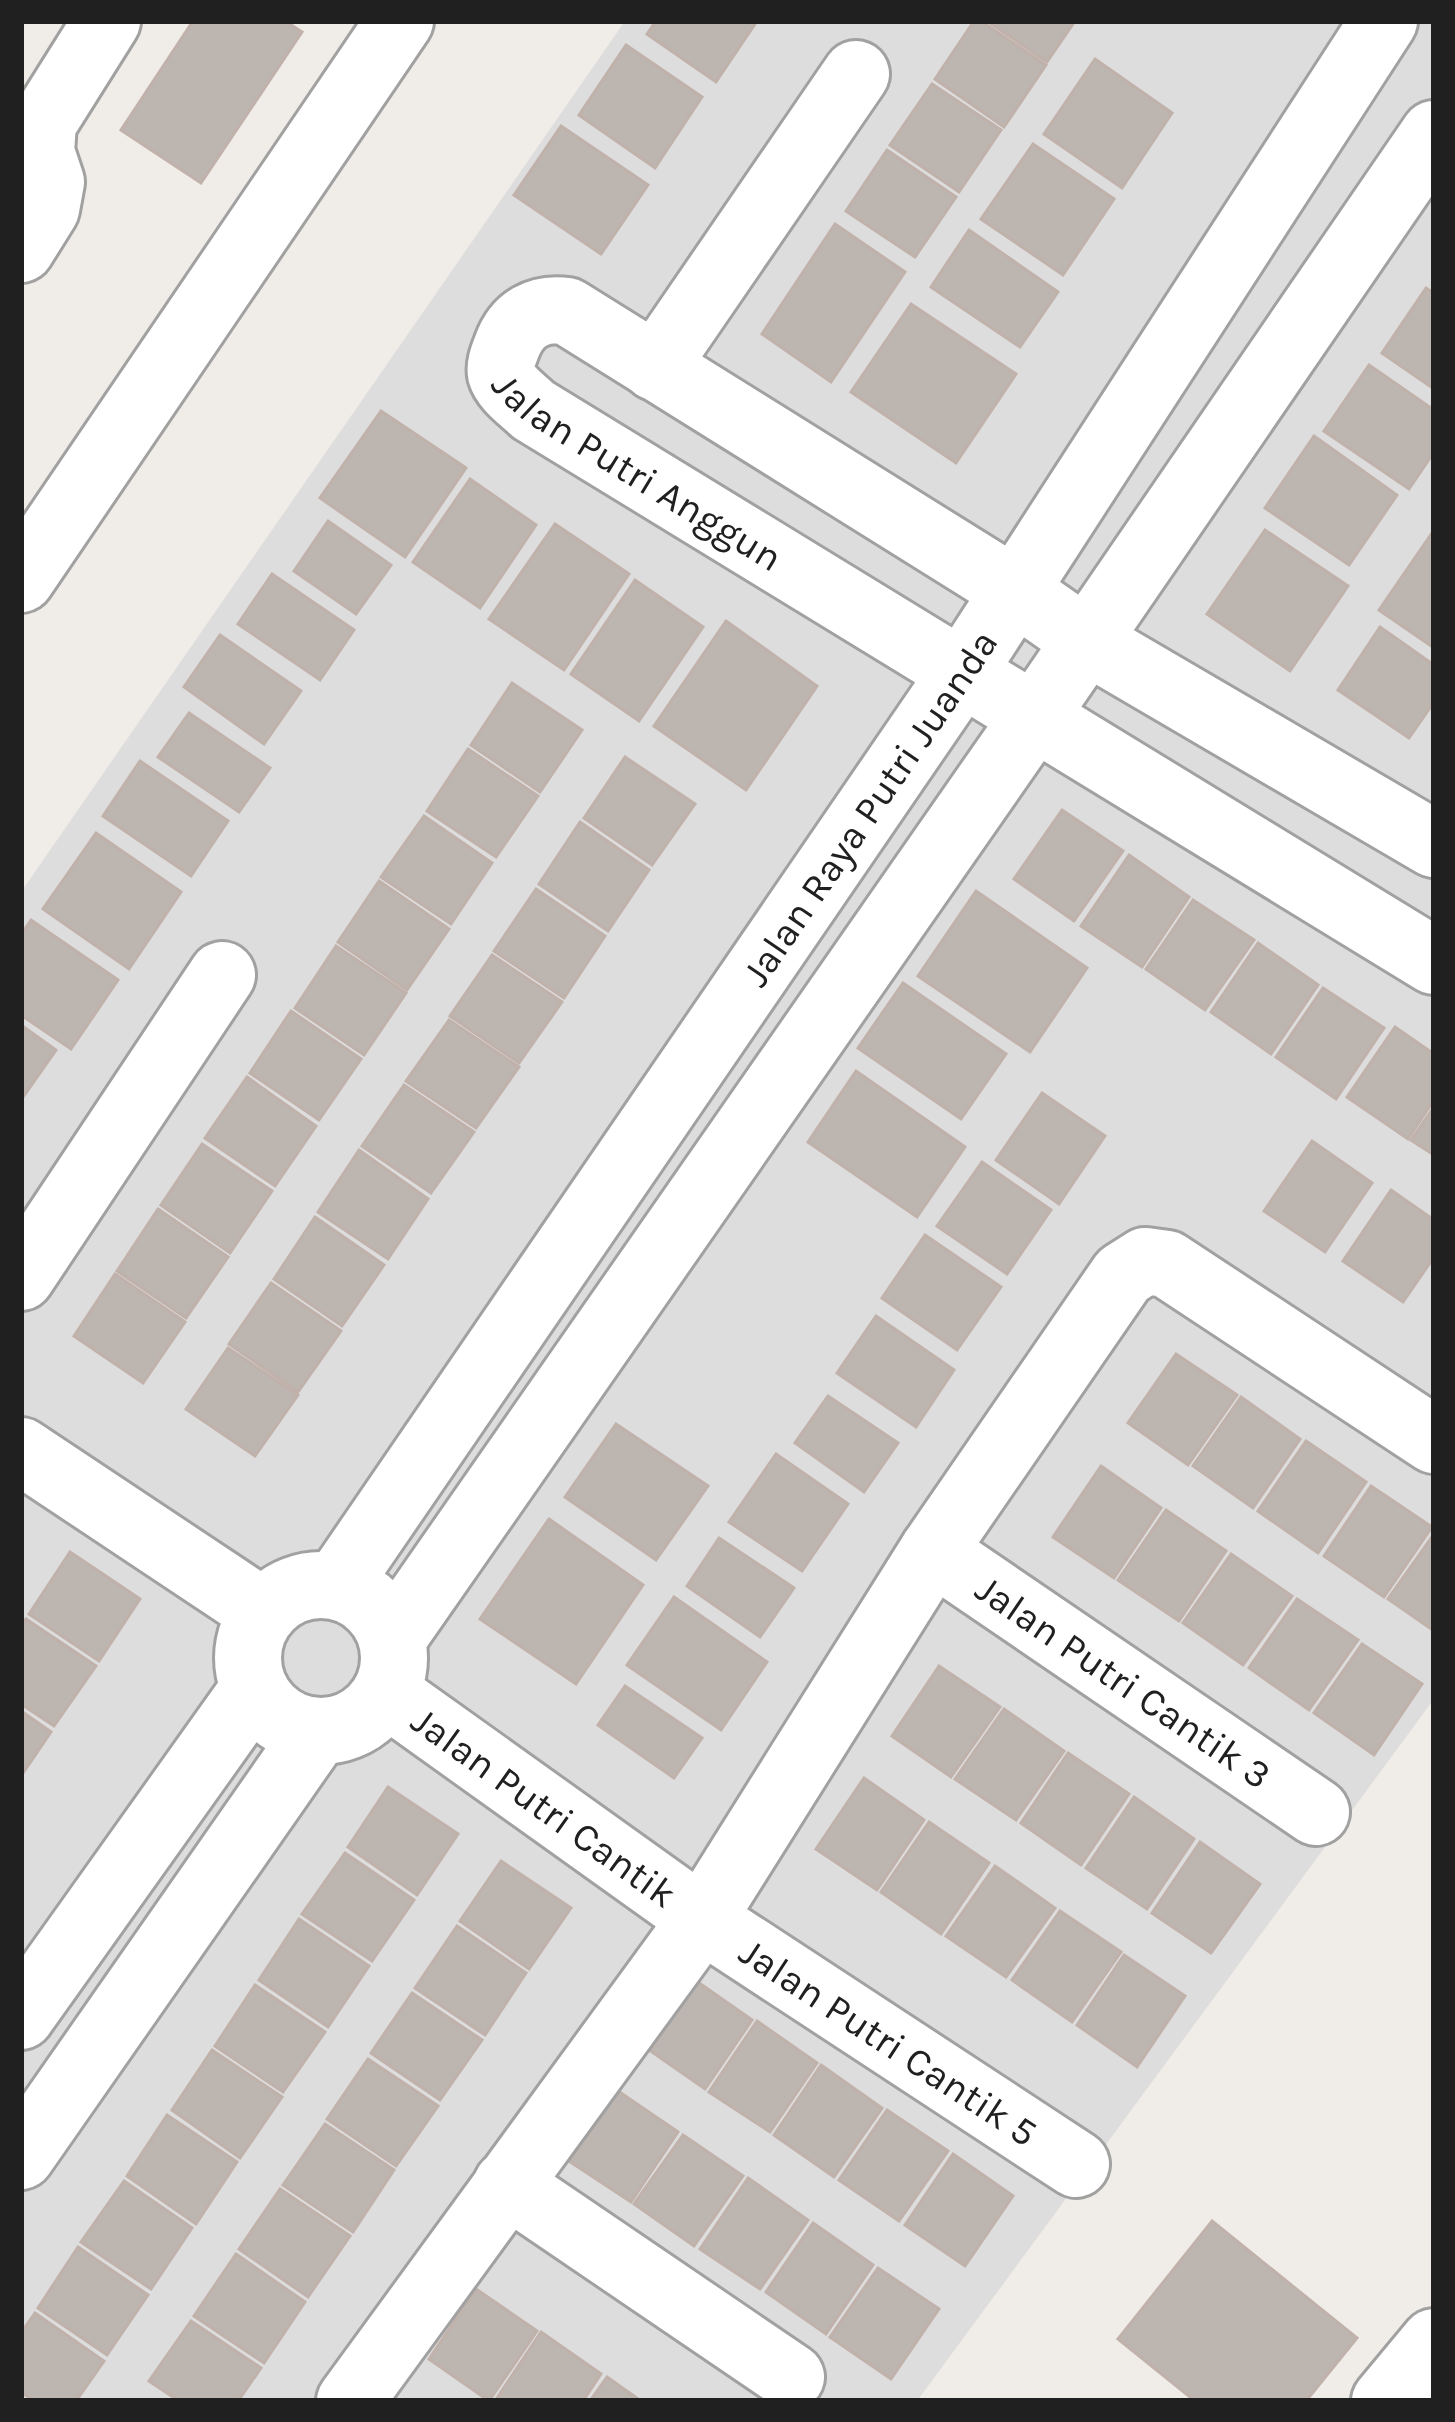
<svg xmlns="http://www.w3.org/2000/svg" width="1455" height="2422" viewBox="0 0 1455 2422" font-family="Karla,sans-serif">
<rect width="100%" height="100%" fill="#f0ece7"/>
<path fill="#dedddd" d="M625 21H1434V1699L917 2401H21V892Z"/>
<g fill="#bdb5b0" stroke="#c0b2ab" stroke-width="3">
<path d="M193 21H285L302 32 201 183 121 130Z"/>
<path d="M656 21H757L716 82 647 34Z"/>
<path d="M974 21H981L1046 65 1004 127 935 79Z"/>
<path d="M987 21H1075L1047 62Z"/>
<path d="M626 45 702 97 655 168 579 115Z"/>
<path d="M1095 59 1172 113 1122 188 1044 134Z"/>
<path d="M932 84 1001 130 959 192 890 145Z"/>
<path d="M561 126 648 185 601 254 514 195Z"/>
<path d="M1033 144 1114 199 1063 275 981 219Z"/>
<path d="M887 150 956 197 915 257 846 211Z"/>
<path d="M835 224 905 272 831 382 762 334Z"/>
<path d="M969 230 1058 292 1020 347 931 287Z"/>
<path d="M1426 288 1434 293V389L1382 353Z"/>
<path d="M911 304 1016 374 956 463 851 392Z"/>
<path d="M1369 365 1434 410V452L1409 489 1324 431Z"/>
<path d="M381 411 466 468 405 557 320 498Z"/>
<path d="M1314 436 1397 495 1349 565 1265 508Z"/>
<path d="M470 479 536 525 480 608 413 562Z"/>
<path d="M328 521 391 565 356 614 294 571Z"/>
<path d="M555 524 629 574 564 670 489 619Z"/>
<path d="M1265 530 1348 586 1290 671 1207 614Z"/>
<path d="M1434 530V648L1379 610Z"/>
<path d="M272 574 354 630 320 680 238 624Z"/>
<path d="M635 580 703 627 639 721 571 674Z"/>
<path d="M726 621 817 686 746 790 654 726Z"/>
<path d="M1380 627 1434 665V702L1409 738 1338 690Z"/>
<path d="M220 635 301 691 264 744 184 687Z"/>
<path d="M512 683 582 730 540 792 471 745Z"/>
<path d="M189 713 270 768 239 812 158 757Z"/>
<path d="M468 749 538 796 496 857 427 811Z"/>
<path d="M625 757 695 804 652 865 584 818Z"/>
<path d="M140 761 228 821 191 876 103 816Z"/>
<path d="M1062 810 1123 851 1074 921 1014 879Z"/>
<path d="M424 816 492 863 451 924 381 877Z"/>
<path d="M580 822 649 870 608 931 539 884Z"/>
<path d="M96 833 181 892 129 969 43 909Z"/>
<path d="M1129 855 1189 897 1142 967 1081 926Z"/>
<path d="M379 881 449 929 407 990 338 942Z"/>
<path d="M536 889 605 936 564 998 494 951Z"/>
<path d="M976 891 1087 968 1030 1052 918 976Z"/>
<path d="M1193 900 1254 940 1205 1010 1146 969Z"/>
<path d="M31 920 118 980 71 1049 21 1015V935Z"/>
<path d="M1258 943 1318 985 1271 1054 1211 1012Z"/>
<path d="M336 946 406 993 364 1055 295 1008Z"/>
<path d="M492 955 562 1002 519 1063 450 1016Z"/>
<path d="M903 983 1006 1054 961 1119 858 1048Z"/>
<path d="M1323 988 1384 1028 1336 1099 1276 1057Z"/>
<path d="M291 1011 361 1059 319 1120 250 1073Z"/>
<path d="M449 1020 519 1067 476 1128 406 1081Z"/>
<path d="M21 1025 56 1050 21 1100Z"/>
<path d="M1395 1027 1434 1054V1100L1408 1139 1347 1097Z"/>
<path d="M856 1071 965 1147 917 1217 808 1142Z"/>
<path d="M247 1077 316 1126 275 1186 205 1138Z"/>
<path d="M404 1085 474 1132 431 1193 362 1146Z"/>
<path d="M1042 1093 1105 1136 1059 1204 996 1160Z"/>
<path d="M1434 1107V1155L1411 1140Z"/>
<path d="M1312 1141 1372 1183 1325 1252 1264 1211Z"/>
<path d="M202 1144 272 1191 230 1253 161 1205Z"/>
<path d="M359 1150 428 1199 388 1259 318 1212Z"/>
<path d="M982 1162 1051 1210 1007 1274 937 1226Z"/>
<path d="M1391 1190 1434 1220V1257L1403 1302 1343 1261Z"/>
<path d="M158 1209 228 1257 186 1318 117 1271Z"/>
<path d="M315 1217 384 1265 342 1326 274 1279Z"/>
<path d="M925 1235 1001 1287 957 1350 882 1298Z"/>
<path d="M115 1274 185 1322 143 1383 74 1336Z"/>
<path d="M271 1283 341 1331 298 1392 229 1344Z"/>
<path d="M876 1316 954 1370 916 1427 837 1373Z"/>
<path d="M228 1348 298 1395 255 1456 186 1409Z"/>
<path d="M1176 1354 1237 1395 1188 1465 1128 1423Z"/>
<path d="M828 1396 898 1443 864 1492 795 1443Z"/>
<path d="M1241 1397 1300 1439 1253 1508 1193 1466Z"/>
<path d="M616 1424 708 1486 656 1560 565 1497Z"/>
<path d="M1306 1441 1366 1482 1318 1553 1258 1511Z"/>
<path d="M776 1454 848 1504 802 1571 729 1522Z"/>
<path d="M1101 1466 1161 1508 1114 1578 1053 1537Z"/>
<path d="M1371 1486 1432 1527 1384 1597 1324 1556Z"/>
<path d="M1166 1510 1226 1551 1179 1621 1118 1580Z"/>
<path d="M549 1519 643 1585 576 1684 480 1619Z"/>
<path d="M1434 1534V1631L1388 1599Z"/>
<path d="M719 1538 794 1588 760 1637 687 1586Z"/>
<path d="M70 1552 140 1599 99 1661 29 1614Z"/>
<path d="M1231 1554 1292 1596 1243 1665 1183 1623Z"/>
<path d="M674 1597 767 1662 721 1730 627 1665Z"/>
<path d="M1297 1599 1358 1640 1309 1710 1249 1668Z"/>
<path d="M26 1619 96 1666 54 1726 21 1704V1626Z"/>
<path d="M1362 1644 1422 1684 1374 1755 1314 1713Z"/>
<path d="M939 1666 1000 1707 951 1777 892 1736Z"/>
<path d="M625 1686 702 1738 674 1778 598 1725Z"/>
<path d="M1004 1709 1064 1751 1016 1820 955 1779Z"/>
<path d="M21 1711 51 1732 21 1776Z"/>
<path d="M1068 1753 1129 1794 1081 1865 1021 1823Z"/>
<path d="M864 1778 924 1820 877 1890 816 1849Z"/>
<path d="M388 1787 458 1834 417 1895 348 1847Z"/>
<path d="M1134 1797 1194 1839 1147 1909 1086 1868Z"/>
<path d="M929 1822 989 1863 941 1934 881 1892Z"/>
<path d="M1200 1842 1260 1884 1211 1953 1152 1913Z"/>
<path d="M345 1853 414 1900 372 1961 302 1914Z"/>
<path d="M501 1861 571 1908 529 1969 460 1921Z"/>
<path d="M995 1866 1055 1908 1006 1977 946 1936Z"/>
<path d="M1060 1911 1121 1952 1072 2022 1012 1980Z"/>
<path d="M299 1919 369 1966 328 2027 259 1980Z"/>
<path d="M457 1926 526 1973 485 2035 415 1988Z"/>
<path d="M1124 1955 1185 1996 1137 2067 1077 2025Z"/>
<path d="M692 1978 752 2020 705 2089 645 2047Z"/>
<path d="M255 1985 325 2032 283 2092 215 2046Z"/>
<path d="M412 1993 482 2040 440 2100 371 2053Z"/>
<path d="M757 2021 817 2063 770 2132 709 2092Z"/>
<path d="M212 2050 282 2097 240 2158 172 2110Z"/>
<path d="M368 2059 438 2106 396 2166 327 2119Z"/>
<path d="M821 2065 882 2108 834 2177 774 2135Z"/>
<path d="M618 2091 678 2132 631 2202 569 2161Z"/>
<path d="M887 2110 948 2151 899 2221 839 2180Z"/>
<path d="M167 2115 237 2162 196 2224 127 2176Z"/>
<path d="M325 2124 394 2170 353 2232 283 2185Z"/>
<path d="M683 2135 743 2176 694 2246 634 2204Z"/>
<path d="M953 2154 1013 2196 965 2266 905 2225Z"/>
<path d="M748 2178 808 2220 760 2289 700 2249Z"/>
<path d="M124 2181 192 2228 151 2289 81 2242Z"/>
<path d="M280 2189 350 2236 308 2297 239 2249Z"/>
<path d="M1212 2221 1357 2338 1306 2401H1195L1118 2339Z"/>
<path d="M813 2223 873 2265 826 2334 766 2292Z"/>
<path d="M78 2247 148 2295 107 2355 38 2308Z"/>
<path d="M236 2254 305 2302 264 2363 194 2316Z"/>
<path d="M878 2268 939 2309 891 2379 830 2337Z"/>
<path d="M476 2289 537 2331 489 2401 429 2359Z"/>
<path d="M35 2313 104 2361 76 2401H34L21 2392V2333Z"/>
<path d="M191 2321 261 2368 238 2401H179L149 2381Z"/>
<path d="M541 2332 601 2374 583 2401H495Z"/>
<path d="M607 2377 641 2401H590Z"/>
</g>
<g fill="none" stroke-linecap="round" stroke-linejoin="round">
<g stroke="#a1a1a1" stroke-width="72">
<g id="minor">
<path d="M21 249 46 209 51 182 41 152 43 123 107 21"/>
<path d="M655 367 856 74"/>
<path d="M21 579 400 21"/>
<path id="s1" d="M1434 844 1087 641 1014 590 567 311C538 307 517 319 507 346 504 354 499 365 501 374 505 388 523 400 533 410L1434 961"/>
<path d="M21 1277 222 975"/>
<path d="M21 1451 263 1612"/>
<path id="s2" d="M933 1551 1316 1812"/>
<circle cx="321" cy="1658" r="73"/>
<path id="s3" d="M337 1585 963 671 1384 21"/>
<path d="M392 1639 1035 716 1434 134"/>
<path id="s4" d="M386 1693 702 1919 1076 2164"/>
<path d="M21 2016 254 1689"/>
<path d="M21 2156 317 1732"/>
<path d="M507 2184 791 2377"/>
<path d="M350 2401 702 1919 933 1551 1123 1275 1145 1261 1167 1264 1434 1440"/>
<path d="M1385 2401 1434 2342"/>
</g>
</g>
<use href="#minor" stroke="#fff" stroke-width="66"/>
</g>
<g text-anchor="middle" stroke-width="9" stroke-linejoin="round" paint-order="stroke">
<g font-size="39" fill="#202020" stroke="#fff">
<text dy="14" stroke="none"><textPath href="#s1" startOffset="1293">Jalan Putri Anggun</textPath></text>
<text dy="14" stroke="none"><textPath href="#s3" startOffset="942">Jalan Raya Putri Juanda</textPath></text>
<text dy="14" stroke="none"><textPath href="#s2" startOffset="231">Jalan Putri Cantik 3</textPath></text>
<text dy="14" stroke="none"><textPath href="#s4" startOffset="195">Jalan Putri Cantik</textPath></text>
<text dy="14" stroke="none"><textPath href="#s4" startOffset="612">Jalan Putri Cantik 5</textPath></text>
</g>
</g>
<rect width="1455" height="2422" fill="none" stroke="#202020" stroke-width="48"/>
</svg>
